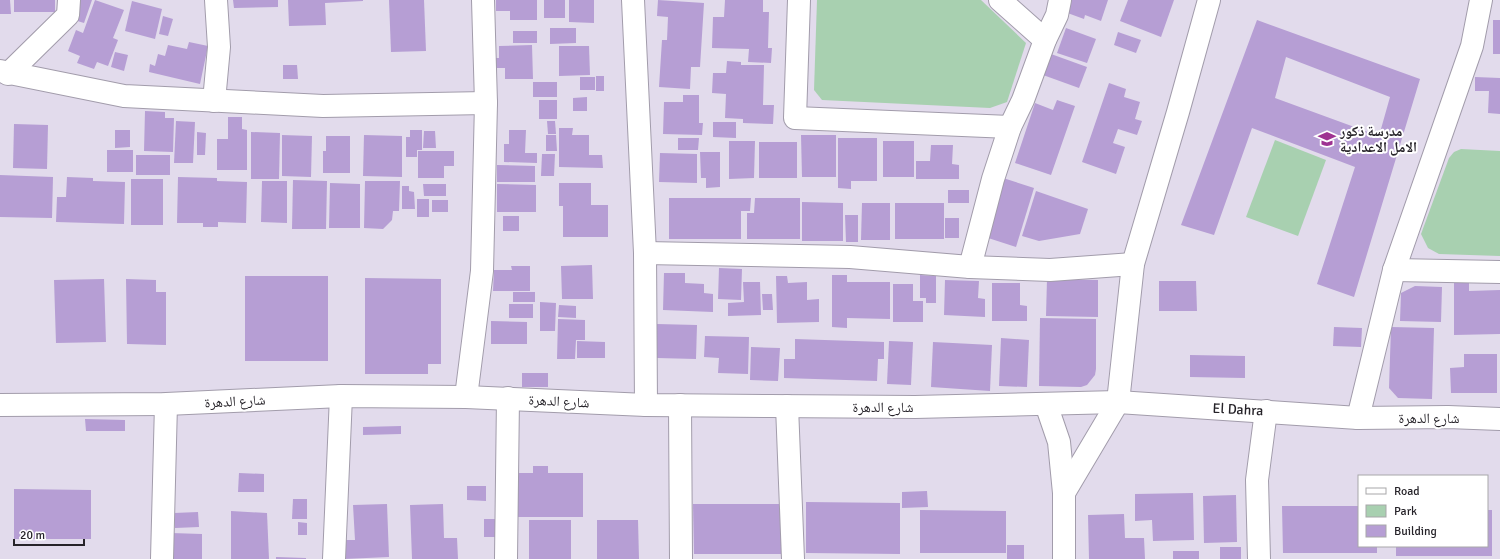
<svg xmlns="http://www.w3.org/2000/svg" width="1500" height="559" viewBox="0 0 1500 559" font-family="Signika,'Noto Naskh Arabic',sans-serif">
<rect width="100%" height="100%" fill="#e2dbec"/>
<g fill="#a8d0b0">
<path d="M817 0H981L1026 43 1007 102 990 108 822 100 814 90Z"/>
<path d="M1275 140 1326 160 1298 236 1246 217Z"/>
<path d="M1461 149 1500 151V256L1439 254 1428 248 1421 234 1449 158 1454 152Z"/>
</g>
<g fill="#b69ed4" fill-rule="evenodd">
<path d="M0 0H10L11 14H0Z"/>
<rect x="14" y="0" width="41" height="12"/>
<path d="M73 0H92L84 23 71 19Z"/>
<path d="M95 0 124 10 113 38 118 40 108 66 97 62 94 69 77 63 80 56 68 51 76 30 83 33Z"/>
<path d="M233 0H278V7L234 8Z"/>
<path d="M288 0H363V1L325 3 326 25 289 26Z"/>
<path d="M389 0H424L426 51 391 52Z"/>
<path d="M496 0H537V20H510V11H496Z"/>
<rect x="544" y="0" width="21" height="18"/>
<path d="M569 0H594V23L569 22Z"/>
<path d="M658 0 704 3 700 67H691L690 89 659 87 662 40H667L668 17 657 16Z"/>
<path d="M725 0H763V12H769L768 48H772L771 63 748 62 749 49 712 48 713 17H724Z"/>
<path d="M1066 0H1108L1101 21 1085 15 1084 19 1062 11Z"/>
<path d="M1128 0H1174L1161 37 1120 21Z"/>
<path d="M132 1 162 9 155 39 125 31Z"/>
<path d="M163 16 173 19 168 36 159 34Z"/>
<path d="M1257 20 1420 79 1354 297 1317 284 1355 167 1252 128 1214 235 1181 225ZM1286 57 1390 97 1379 136 1275 98Z"/>
<rect x="1493" y="20" width="7" height="34"/>
<path d="M550 28H576V43L550 44Z"/>
<path d="M1066 28 1096 39 1087 63 1057 53Z"/>
<rect x="513" y="31" width="24" height="12"/>
<path d="M1118 32 1141 40 1136 53 1114 45Z"/>
<path d="M189 42 208 46 200 84 149 72 150 64 155 66 158 54 165 56 168 45 187 49Z"/>
<path d="M532 45 533 79H505V68H496V58H499V46Z"/>
<path d="M559 46H589L590 75 559 76Z"/>
<path d="M115 52 128 55 124 71 111 67Z"/>
<path d="M1051 54 1087 67 1079 88 1043 75Z"/>
<path d="M727 61 741 62V65H764L763 105H774L773 124 743 123V119L725 118 726 94 712 93 713 73H726Z"/>
<path d="M283 65H297L298 79H283Z"/>
<rect x="596" y="76" width="8" height="15"/>
<rect x="580" y="77" width="15" height="13"/>
<path d="M1475 77 1500 78V114L1488 113 1489 91H1475Z"/>
<rect x="533" y="82" width="24" height="15"/>
<path d="M1109 83 1126 89 1124 97 1140 102 1135 119 1142 121 1137 135 1118 129 1113 143 1125 147 1116 174 1082 162Z"/>
<path d="M683 95H699V123H703L702 135 663 134 664 102H683Z"/>
<path d="M587 97V111H573V98Z"/>
<rect x="539" y="100" width="18" height="19"/>
<path d="M1057 100 1075 106 1051 175 1015 163 1035 103 1053 110Z"/>
<path d="M145 111 165 112V118H174L173 152 144 151Z"/>
<path d="M228 117H242V129L247 130V170H217V139H228Z"/>
<path d="M176 121 195 122 193 163H174Z"/>
<path d="M547 121H555L556 134H548Z"/>
<path d="M713 122H736V138L713 137Z"/>
<path d="M14 124 48 125 47 169 13 168Z"/>
<path d="M559 128H573L572 135H589V155H602L603 168 559 167Z"/>
<path d="M115 130H130V147L115 148Z"/>
<path d="M410 130H422V150H417V157H406V137H410Z"/>
<path d="M509 130H526L525 153H537V163L504 162V144H509Z"/>
<path d="M424 131H435L436 148H423Z"/>
<path d="M197 132 206 133 205 155H197Z"/>
<path d="M251 132 280 133 279 179H251Z"/>
<path d="M282 135 312 136 311 177 282 176Z"/>
<path d="M364 135 402 136V177L363 176Z"/>
<path d="M546 135H556L557 151H546Z"/>
<path d="M801 135H836V177H802Z"/>
<path d="M326 136H350V173H323V151H326Z"/>
<path d="M678 138H699L698 150H678Z"/>
<path d="M838 138H877V181H851V189L838 188Z"/>
<path d="M729 141H755L754 178 729 179Z"/>
<rect x="883" y="141" width="31" height="36"/>
<rect x="759" y="142" width="38" height="36"/>
<path d="M931 145H953L952 164 959 165V179H916V161H930Z"/>
<rect x="107" y="150" width="26" height="22"/>
<path d="M418 151H454V166H444V178H418Z"/>
<path d="M700 152H720V187L706 188V178H701Z"/>
<path d="M660 153 697 154V183L659 182Z"/>
<path d="M542 154H555L554 176H541Z"/>
<rect x="136" y="155" width="34" height="20"/>
<path d="M497 165 535 166V182H497Z"/>
<path d="M0 175 53 177 52 218 0 217Z"/>
<path d="M67 177 93 178V181L125 182 124 224 56 222 57 197H66Z"/>
<path d="M178 177 217 178V181L247 182 246 223 218 222V227H203V223H177Z"/>
<path d="M1000 177 1034 188 1016 247 982 236Z"/>
<rect x="131" y="179" width="32" height="46"/>
<path d="M293 180 327 181 326 229H292Z"/>
<path d="M262 181H287V223L261 222Z"/>
<path d="M365 181H400L399 211H393L392 220 383 229 364 228Z"/>
<path d="M330 183 360 184V228H329Z"/>
<path d="M559 183H591V205H608V237H563V206H559Z"/>
<path d="M423 184H446V196H424Z"/>
<path d="M497 184 536 185V212H497Z"/>
<path d="M402 186H409V191L414 192 415 209H402Z"/>
<rect x="948" y="190" width="21" height="13"/>
<path d="M1036 191 1088 209 1080 234 1039 241 1022 236Z"/>
<path d="M669 198H751L750 211H741V239H669Z"/>
<path d="M755 198H800V239H747V213H754Z"/>
<rect x="417" y="199" width="12" height="18"/>
<rect x="432" y="200" width="16" height="12"/>
<path d="M802 202 843 203V241H802Z"/>
<path d="M862 203H890V240H861Z"/>
<rect x="895" y="203" width="49" height="36"/>
<path d="M845 215H858V242H846Z"/>
<rect x="503" y="216" width="16" height="15"/>
<rect x="945" y="218" width="14" height="20"/>
<path d="M592 265 593 299H562L561 266Z"/>
<path d="M511 266H530V291H493L494 270H512Z"/>
<path d="M719 268 742 269 741 300 718 299Z"/>
<path d="M664 273H685V283L704 284V293L713 294V312L663 310Z"/>
<path d="M832 275H847V282H890V319L847 318V328L832 327Z"/>
<path d="M920 275 936 276V303H926V298H920Z"/>
<rect x="245" y="276" width="83" height="85"/>
<path d="M776 276H787L788 283 807 282V300L819 299V322L777 323Z"/>
<path d="M365 278 441 279V364H428V374H365Z"/>
<path d="M104 279 106 342 56 343 54 280Z"/>
<path d="M126 279 156 280V292H166V345L127 344Z"/>
<path d="M1047 279 1098 280V317L1046 316Z"/>
<path d="M945 280 979 281 978 298 985 299V317L944 315Z"/>
<path d="M1159 281H1196L1197 311H1159Z"/>
<path d="M743 282H760L761 315 728 316V303L744 302Z"/>
<path d="M992 283H1020V305L1027 306V321H992Z"/>
<path d="M1454 283H1469V291L1500 290V334L1454 335Z"/>
<path d="M893 284H913V301H923V322H893Z"/>
<path d="M1415 286 1442 287 1441 322 1400 321 1401 293Z"/>
<rect x="513" y="292" width="22" height="10"/>
<path d="M762 294H772L773 310H763Z"/>
<path d="M540 302 556 303 555 331H540Z"/>
<rect x="509" y="304" width="24" height="14"/>
<path d="M559 305 576 306V318L558 317Z"/>
<path d="M1040 318 1096 319V369L1095 375 1087 385 1081 387 1039 386Z"/>
<path d="M558 319 585 320V340H576L575 359H557Z"/>
<path d="M491 321 527 322V344H491Z"/>
<path d="M657 324 697 325 696 359 657 358Z"/>
<path d="M1334 327 1362 328 1361 347 1333 346Z"/>
<path d="M1391 327 1434 328 1432 399 1398 398 1389 388Z"/>
<path d="M705 336 749 337 748 374 718 373 719 358 704 357Z"/>
<path d="M1001 338 1029 340 1027 387 999 386Z"/>
<path d="M795 339 884 342V359H878L877 381 784 378V359H795Z"/>
<path d="M577 341 605 342V358H577Z"/>
<path d="M889 341 913 342 911 385 887 384Z"/>
<path d="M933 342 992 345 990 391 931 387Z"/>
<path d="M751 347 780 348 778 381 750 380Z"/>
<path d="M1464 354H1497V393H1451L1450 368 1464 367Z"/>
<path d="M1190 355 1245 356V378L1190 377Z"/>
<rect x="522" y="373" width="26" height="14"/>
<path d="M85 419 125 420V431H86Z"/>
<path d="M401 426V434L363 435V427Z"/>
<path d="M533 466H548V473H583V517H516V473H533Z"/>
<path d="M239 473 264 474V492H238Z"/>
<path d="M467 486H486V501L467 500Z"/>
<path d="M14 489 91 490V539H14Z"/>
<path d="M927 491 928 507 902 508V492Z"/>
<path d="M1193 493 1194 540 1153 541 1152 520 1135 521V494Z"/>
<path d="M1236 495 1237 542 1204 543 1203 496Z"/>
<path d="M293 499H307V519H292Z"/>
<path d="M806 502 900 503V554L806 553Z"/>
<path d="M387 504 389 557 344 559 343 540H355L353 505Z"/>
<path d="M443 504 444 538H457L458 559H412L410 505Z"/>
<path d="M693 504H783V554H694Z"/>
<path d="M1282 506H1359V546H1377V553H1283Z"/>
<path d="M920 510 1006 511V553H920Z"/>
<path d="M1487 510H1492V556H1396V546H1487Z"/>
<path d="M231 511 267 513 269 559H231Z"/>
<path d="M198 512 199 527 175 528 174 513Z"/>
<path d="M1124 514 1125 538H1144L1145 559H1089L1088 515Z"/>
<rect x="484" y="519" width="12" height="18"/>
<rect x="529" y="520" width="42" height="39"/>
<path d="M597 520H638L639 559H597Z"/>
<path d="M298 522 307 523V535H298Z"/>
<path d="M171 533 202 534V559H171Z"/>
<rect x="1007" y="545" width="17" height="14"/>
<rect x="1220" y="547" width="21" height="12"/>
<rect x="1173" y="551" width="26" height="8"/>
<path d="M276 557 306 558V559H276Z"/>
</g>
<g fill="none" stroke-linecap="round" stroke-linejoin="round">
<g stroke="#a29cab" stroke-width="24">
<g id="minor">
<path d="M633 0 645 253 646 405"/>
<path d="M799 0 795 118 1010 127"/>
<path d="M1000 0 1045 40"/>
<path d="M0 71 124 96 323 106 486 103"/>
<path d="M8 74 68 15 69 0"/>
<path d="M214 101 219 47 216 0"/>
<path d="M645 253 850 257 970 267 1050 270 1133 264"/>
<path d="M970 267 993 179 1010 127 1023 100 1045 40 1057 15 1060 0"/>
<path d="M1394 270 1500 272"/>
<path d="M466 397 482 271 486 103 483 0"/>
<path d="M1046 404 1059 442 1064 493"/>
<path d="M0 405 166 404 341 396 466 397 646 405 769 406 915 407 1118 402 1358 418 1448 417 1500 419"/>
<path d="M680 405 681 559"/>
<path d="M787 406 793 559"/>
<path d="M1358 418 1394 270 1472 46 1481 0"/>
<path d="M162 559 166 404"/>
<path d="M334 559 341 396"/>
<path d="M506 559 508 398"/>
<path d="M1064 559V493L1118 402 1133 264 1178 112 1209 0"/>
<path d="M1259 559 1257 480 1266 411"/>
</g>
</g>
<use href="#minor" stroke="#fff" stroke-width="22"/>
</g>
<defs>
<g id="school-bare" transform="scale(1.38)"><path d="M0-5L7-2L0 1L-7-2ZM-4 1L0 2.5L4 1V4Q0 6-4 4Z" fill="#9e3292" stroke="#fff" stroke-width="2.5" paint-order="stroke"/></g>
</defs>
<g fill-rule="evenodd">
<use href="#school-bare" x="1327" y="139"/>
</g>
<g text-anchor="middle" stroke-width="4" stroke-linejoin="round" paint-order="stroke">
<g font-size="14" font-weight="bold" fill="#262329" stroke="#fff" text-anchor="start">
<text x="1340" y="136">مدرسة ذكور<tspan x="1340" dy="16">الامل الاعدادية</tspan></text>
</g>
<g font-size="14" fill="#262329" stroke="#fff">
<text transform="translate(235 401) rotate(-3)" y="5">شارع الدهرة</text>
<text transform="translate(559 401) rotate(3)" y="5">شارع الدهرة</text>
<text x="883" y="412">شارع الدهرة</text>
<text transform="translate(1238 409) rotate(3)" y="5">El Dahra</text>
<text x="1429" y="423">شارع الدهرة</text>
</g>
</g>
<rect x="1358" y="475" width="130" height="72" fill="#ffffff" stroke="#a8a7a9"/>
<rect x="1366" y="488" width="20" height="6" fill="#ffffff" stroke="#a8a7a9"/>
<text x="1394" y="495" font-size="12" fill="#262329">Road</text>
<rect x="1366" y="505" width="20" height="12" fill="#a8d0b0" stroke="#a8a7a9"/>
<text x="1394" y="515" font-size="12" fill="#262329">Park</text>
<rect x="1366" y="525" width="20" height="12" fill="#b69ed4" stroke="#a8a7a9"/>
<text x="1394" y="535" font-size="12" fill="#262329">Building</text>
<path d="M14 539v6h70v-6" fill="none" stroke="#262329" stroke-width="2"/>
<text x="20" y="539" font-size="12" fill="#262329" stroke="#ffffff" stroke-width="3" paint-order="stroke">20 m</text>
</svg>
